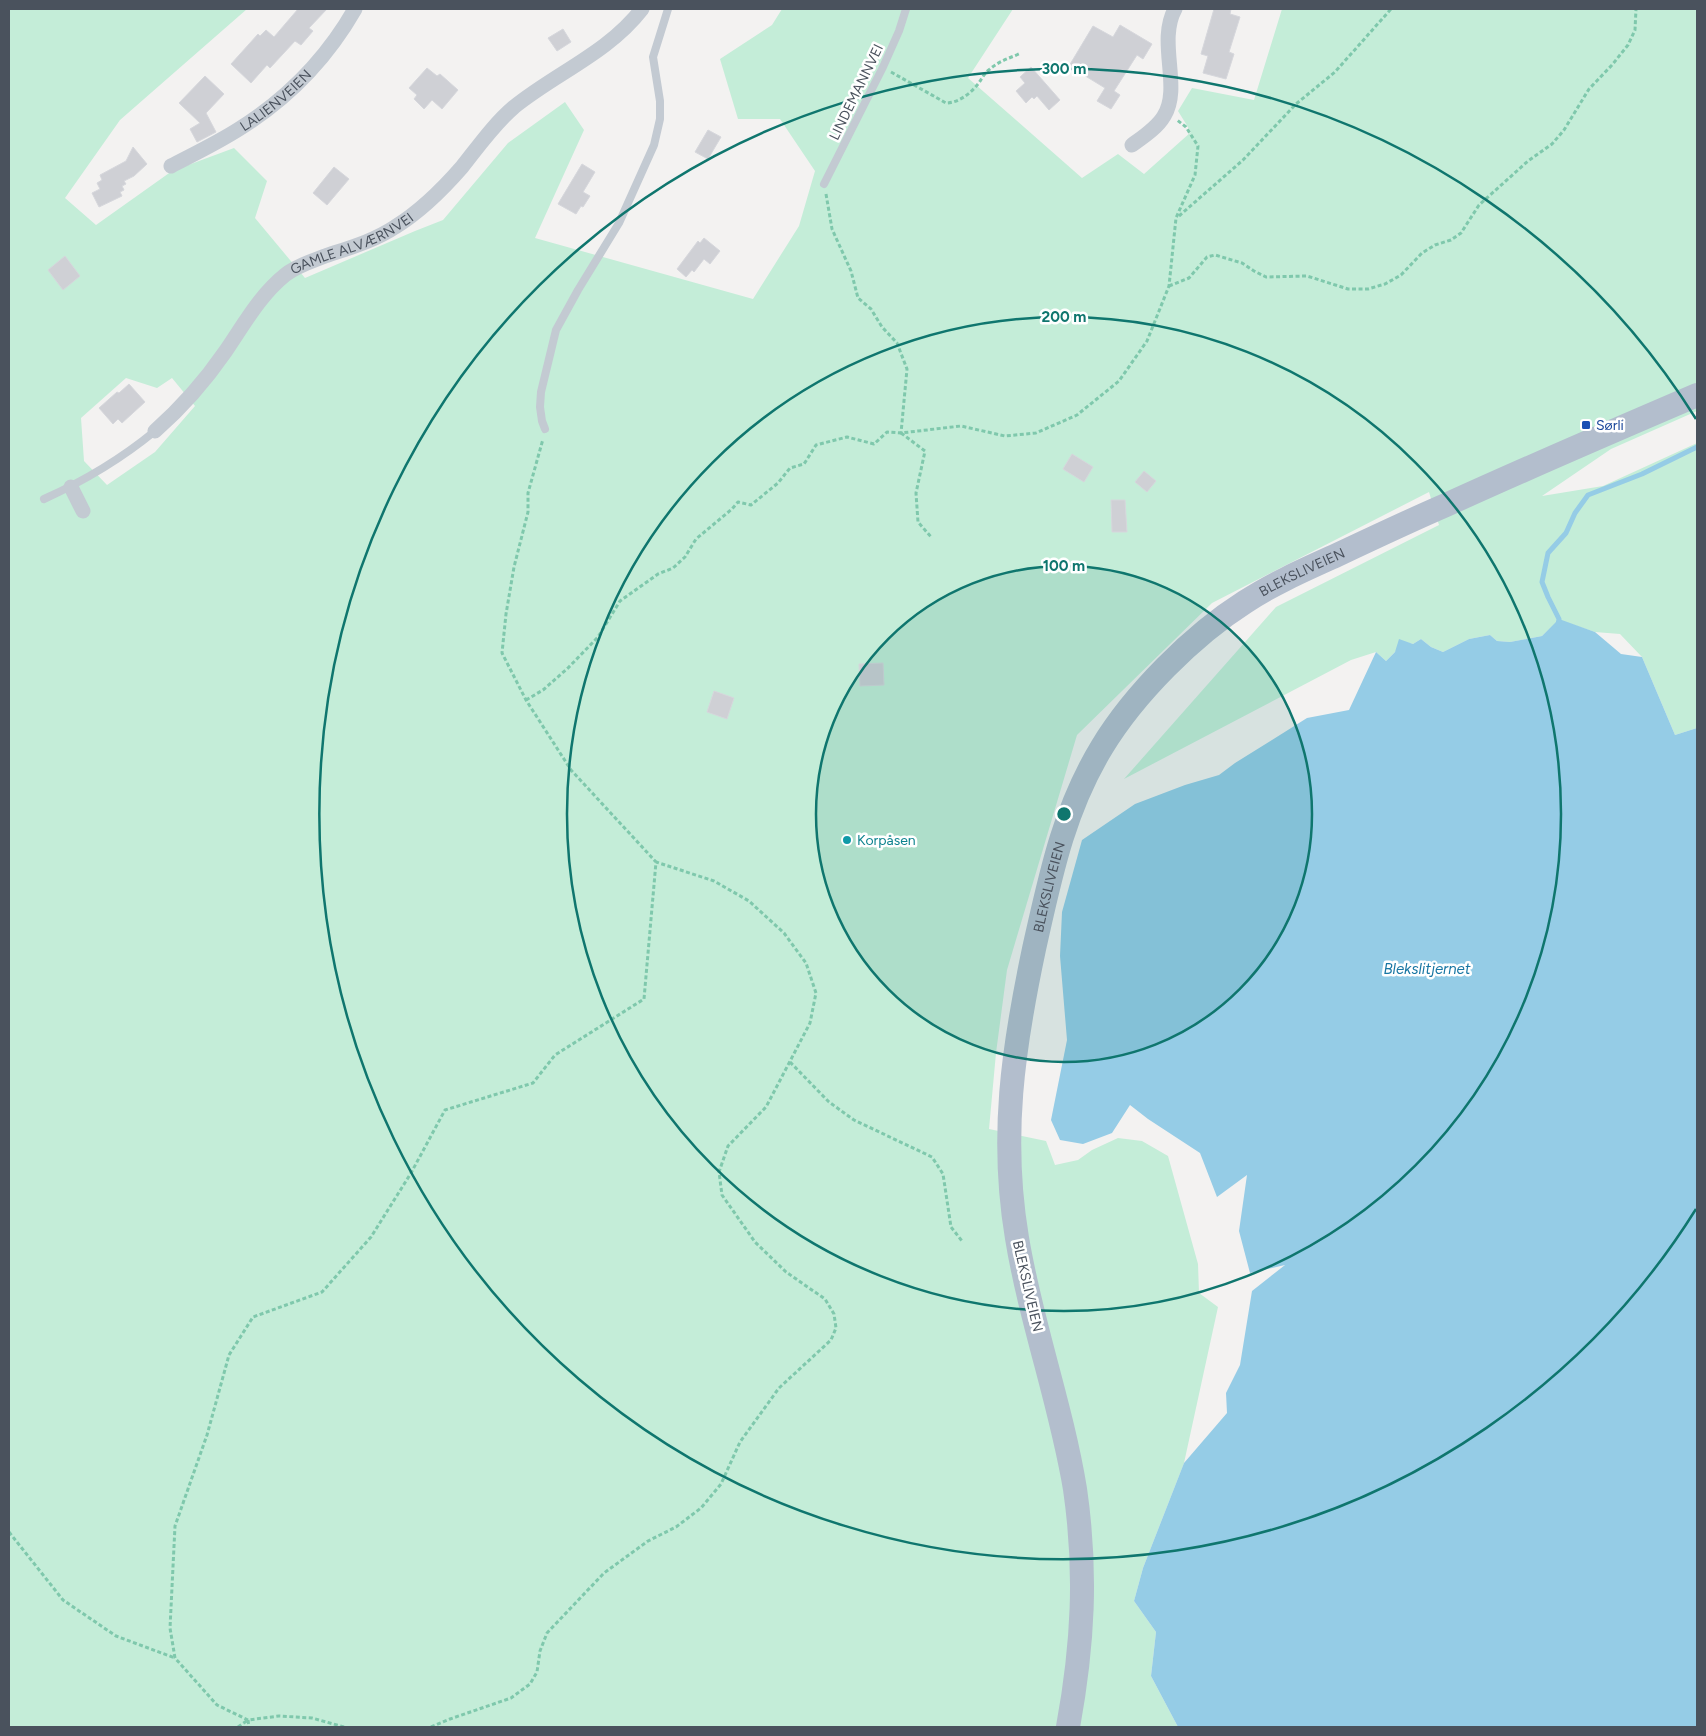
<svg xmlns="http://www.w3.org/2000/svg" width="1706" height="1736" viewBox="0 0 1706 1736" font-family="Figtree,sans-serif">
<rect width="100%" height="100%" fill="#f3f2f1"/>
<path fill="#c4edd8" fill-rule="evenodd" d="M9 9H247L120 120 65 198 96 225 172 171 234 148 267 181 255 218 305 278 415 231 443 220 508 143 565 102 584 130 535 238 753 299 799 226 815 171 780 119H738L720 59 772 25 782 9H1013L968 78 1082 178 1118 154 1144 174 1191 132 1178 111 1192 88 1254 100 1282 9H1697V411L1611 449 1542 496 1603 486 1697 443V728L1675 735 1642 657 1620 634 1595 632 1559 620 1542 636 1510 642 1497 641 1490 635 1469 639 1443 652 1431 647 1421 639 1413 644 1405 642 1386 661 1376 652 1351 660 1124 779 1276 607 1439 525 1429 492 1212 603 1077 735 1007 970 996 1053 989 1129 1046 1141 1055 1165 1078 1160 1092 1150 1118 1138 1142 1141 1168 1156 1198 1264 1199 1293 1218 1307 1184 1463 1143 1568 1134 1601 1156 1632 1151 1676 1178 1727H9ZM126 378 157 388 172 378 195 406 155 452 107 485 84 461 81 418Z"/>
<path fill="#95cce6" d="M1559 619 1595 632 1621 654 1642 657 1675 735 1697 728V1727H1178L1151 1676 1156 1632 1134 1601 1143 1568 1184 1463 1227 1413 1226 1393 1240 1365 1252 1291 1285 1265 1250 1273 1239 1231 1247 1175 1217 1197 1200 1153 1148 1119 1130 1105 1112 1133 1083 1144 1060 1140 1051 1120 1067 1040 1060 956 1062 912 1082 840 1135 804 1185 785 1219 775 1235 763 1307 718 1349 710 1376 652 1386 661 1395 652 1399 639 1413 644 1421 639 1431 647 1443 652 1469 639 1490 635 1497 641 1510 642 1542 636Z"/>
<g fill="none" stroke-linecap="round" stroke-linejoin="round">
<path stroke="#95cce6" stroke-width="5" d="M1558 625 1559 619 1548 597 1542 582 1548 553 1566 533 1575 513 1588 495 1642 474 1697 447"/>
</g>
<g fill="#cfd0d5" stroke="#d6d7dc">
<path d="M298 9H327L309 28 313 31 301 45 295 41 270 68 267 65 251 83 231 64 258 34 260 36 266 30 274 37Z"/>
<path d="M1214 9H1231L1230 14 1240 17 1229 52 1234 54 1226 79 1203 73 1208 56 1201 54Z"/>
<path d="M1120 25 1152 44 1143 59 1137 55 1114 91 1120 95 1111 109 1097 101 1105 88 1069 66 1093 26 1113 37Z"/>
<path d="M563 29 571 42 557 51 548 38Z"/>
<path d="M1031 67 1060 100 1049 110 1037 96 1034 99 1032 97 1026 103 1016 91 1025 83 1020 77Z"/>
<path d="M427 68 437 76 440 74 458 90 442 109 432 100 424 109 414 99 417 95 409 88Z"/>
<path d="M205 76 224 94 206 113 216 132 197 142 190 129 200 123 179 103Z"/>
<path d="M708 130 721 137 708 159 695 152Z"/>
<path d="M133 147 147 164 134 176 124 181 126 184 122 186 124 190 120 192 122 196 99 207 92 193 100 189 97 183 102 180 100 175 126 161Z"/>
<path d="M582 164 595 172 583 192 590 196 583 207 581 206 576 214 558 204Z"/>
<path d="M334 167 349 179 327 205 313 193Z"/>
<path d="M704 238 720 251 710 264 704 259 694 272 692 270 686 277 677 269 698 241 700 243Z"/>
<path d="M65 256 80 276 63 290 48 270Z"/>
<path d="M129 384 145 402 122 423 118 419 113 424 99 408 117 392 119 393Z"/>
<path d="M1072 454 1093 467 1084 482 1063 469Z"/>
<path d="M1144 471 1156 481 1147 492 1135 482Z"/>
<path d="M1111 500H1125L1127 532H1112Z"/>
<path d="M883 663 884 685 860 686 859 664Z"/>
<path d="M714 691 734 698 727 719 707 712Z"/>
</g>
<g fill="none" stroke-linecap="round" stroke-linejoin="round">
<g stroke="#7fc8ac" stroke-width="3" stroke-dasharray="4 2.5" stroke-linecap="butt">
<path d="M891 72 946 103C958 103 970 94 978 84 982 79 984 73 990 69 999 61 1010 58 1021 53"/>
<path d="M826 194 832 229 851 271 858 298 871 309 882 327 897 343 907 369 901 433"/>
<path d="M1179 216 1243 160 1296 104 1335 72 1391 9"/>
<path d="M1169 286 1189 278 1207 257 1215 255 1242 263 1254 271 1266 277 1307 276 1348 289H1368L1385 284 1401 275 1422 253 1435 245 1451 240 1461 233 1479 205 1528 161 1552 144 1564 130 1589 89 1612 65 1628 45 1635 30 1636 9"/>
<path d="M901 433 925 451 916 493 918 522 932 538"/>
<path d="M526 700 543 690 568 668 598 637 620 601 658 574 673 568 685 557 696 539 732 509 738 502 751 505 778 483 790 468 804 464 816 445 847 437 874 444 887 432 901 433 961 426 1005 436 1036 433 1077 415 1119 381 1147 341 1169 286 1176 218 1195 175 1198 146 1186 127 1177 120"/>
<path d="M790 1062 829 1102 854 1120 932 1157 943 1174 951 1227 962 1241"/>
<path d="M9 1532 63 1600 116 1636 175 1658"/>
<path d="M248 1720 249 1727"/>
<path d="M238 1727 248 1720"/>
<path d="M344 1727 312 1718 279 1716 248 1720 217 1705 175 1658 170 1628 175 1526 207 1435 229 1355 253 1317 322 1292 371 1237 411 1173 445 1110 533 1083 555 1055 644 999 656 862 571 770 526 700 502 653 506 614 514 567 528 512V493L543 439"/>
<path d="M431 1727 450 1719 511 1698 530 1684 537 1672 540 1651 547 1633 604 1573 648 1541 676 1527 701 1508 721 1484 740 1442 779 1388 831 1340 836 1328 834 1314 825 1299 786 1272 755 1242 722 1195 719 1172 728 1146 766 1107 810 1023 816 993 806 963 784 933 749 901 714 881 656 862"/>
</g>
<g stroke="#c3cad2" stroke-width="8">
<path d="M824 184 883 67 899 31 906 9"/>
<path d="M545 429 542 421 540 407 541 392 556 330 578 290 619 223 654 145 660 119V101L653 57 668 9"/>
<path d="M44 499C84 481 121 459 155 431"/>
</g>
<g stroke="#c3cad2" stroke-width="15">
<path d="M1132 145C1143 137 1157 128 1164 116 1182 87 1157 42 1175 9"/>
<path id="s1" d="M171 166C194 154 217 143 239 129 287 99 327 58 355 9"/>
<path id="s2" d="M155 431C181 408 205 381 225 352 243 326 259 296 285 275 296 266 312 261 325 256 349 248 374 241 395 227 421 211 442 190 462 167 478 147 494 124 514 107 556 73 608 53 642 9"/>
<path d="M71 487 83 511"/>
</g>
<path stroke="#b3becd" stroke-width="24" id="s3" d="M1068 1727C1083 1645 1087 1572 1075 1489 1061 1404 1031 1323 1017 1238 1000 1137 1013 1048 1034 949 1050 878 1063 811 1102 747 1134 694 1193 635 1245 602 1274 583 1306 569 1337 555 1373 538 1409 521 1446 505 1529 467 1613 431 1697 395"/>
</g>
<circle cx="1064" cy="814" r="248" fill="#0f766e" fill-opacity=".12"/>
<g fill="none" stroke="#0f766e" stroke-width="2.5">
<circle cx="1064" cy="814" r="248"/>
<circle cx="1064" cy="814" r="497"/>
<path d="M1696 1209A745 745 0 1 1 1696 419"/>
</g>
<rect fill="#1a4fb4" stroke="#fff" stroke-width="2" x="1581" y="420" width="10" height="10" rx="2.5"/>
<circle fill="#0f9aa8" stroke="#fff" stroke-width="2" cx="847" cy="840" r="5"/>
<g text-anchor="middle" stroke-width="5" stroke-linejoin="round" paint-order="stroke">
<g font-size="14" fill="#4a525d" stroke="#fff">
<text transform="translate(856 92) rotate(-64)" y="5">LINDEMANNVEI</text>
<text dy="5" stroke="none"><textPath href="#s1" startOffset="124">LALIENVEIEN</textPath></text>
<text dy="5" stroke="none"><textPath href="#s2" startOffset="278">GAMLE ALVÆRNVEI</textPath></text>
<text dy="5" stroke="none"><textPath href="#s3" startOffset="1272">BLEKSLIVEIEN</textPath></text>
<text dy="5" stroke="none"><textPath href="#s3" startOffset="852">BLEKSLIVEIEN</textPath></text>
<text transform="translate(1028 1286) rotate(77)" y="5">BLEKSLIVEIEN</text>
</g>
<g font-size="14" fill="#164399" stroke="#fff" text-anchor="start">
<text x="1596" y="430">Sørli</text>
</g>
<g font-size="14" fill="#0d838f" stroke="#fff" text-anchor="start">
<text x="857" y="845">Korpåsen</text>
</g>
<g font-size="15" font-style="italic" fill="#1876a3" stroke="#fff">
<text x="1427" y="974">Blekslitjernet</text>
</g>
</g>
<circle cx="1064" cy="814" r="8" fill="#0f766e" stroke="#fff" stroke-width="2.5"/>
<g font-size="15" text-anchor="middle" font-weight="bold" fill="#0f766e" stroke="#fff" stroke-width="5" stroke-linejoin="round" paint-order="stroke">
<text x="1064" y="74">300 m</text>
<text x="1064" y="322">200 m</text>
<text x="1064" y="571">100 m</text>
</g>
<rect width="1706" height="1736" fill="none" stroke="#4a525d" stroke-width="20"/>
</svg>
